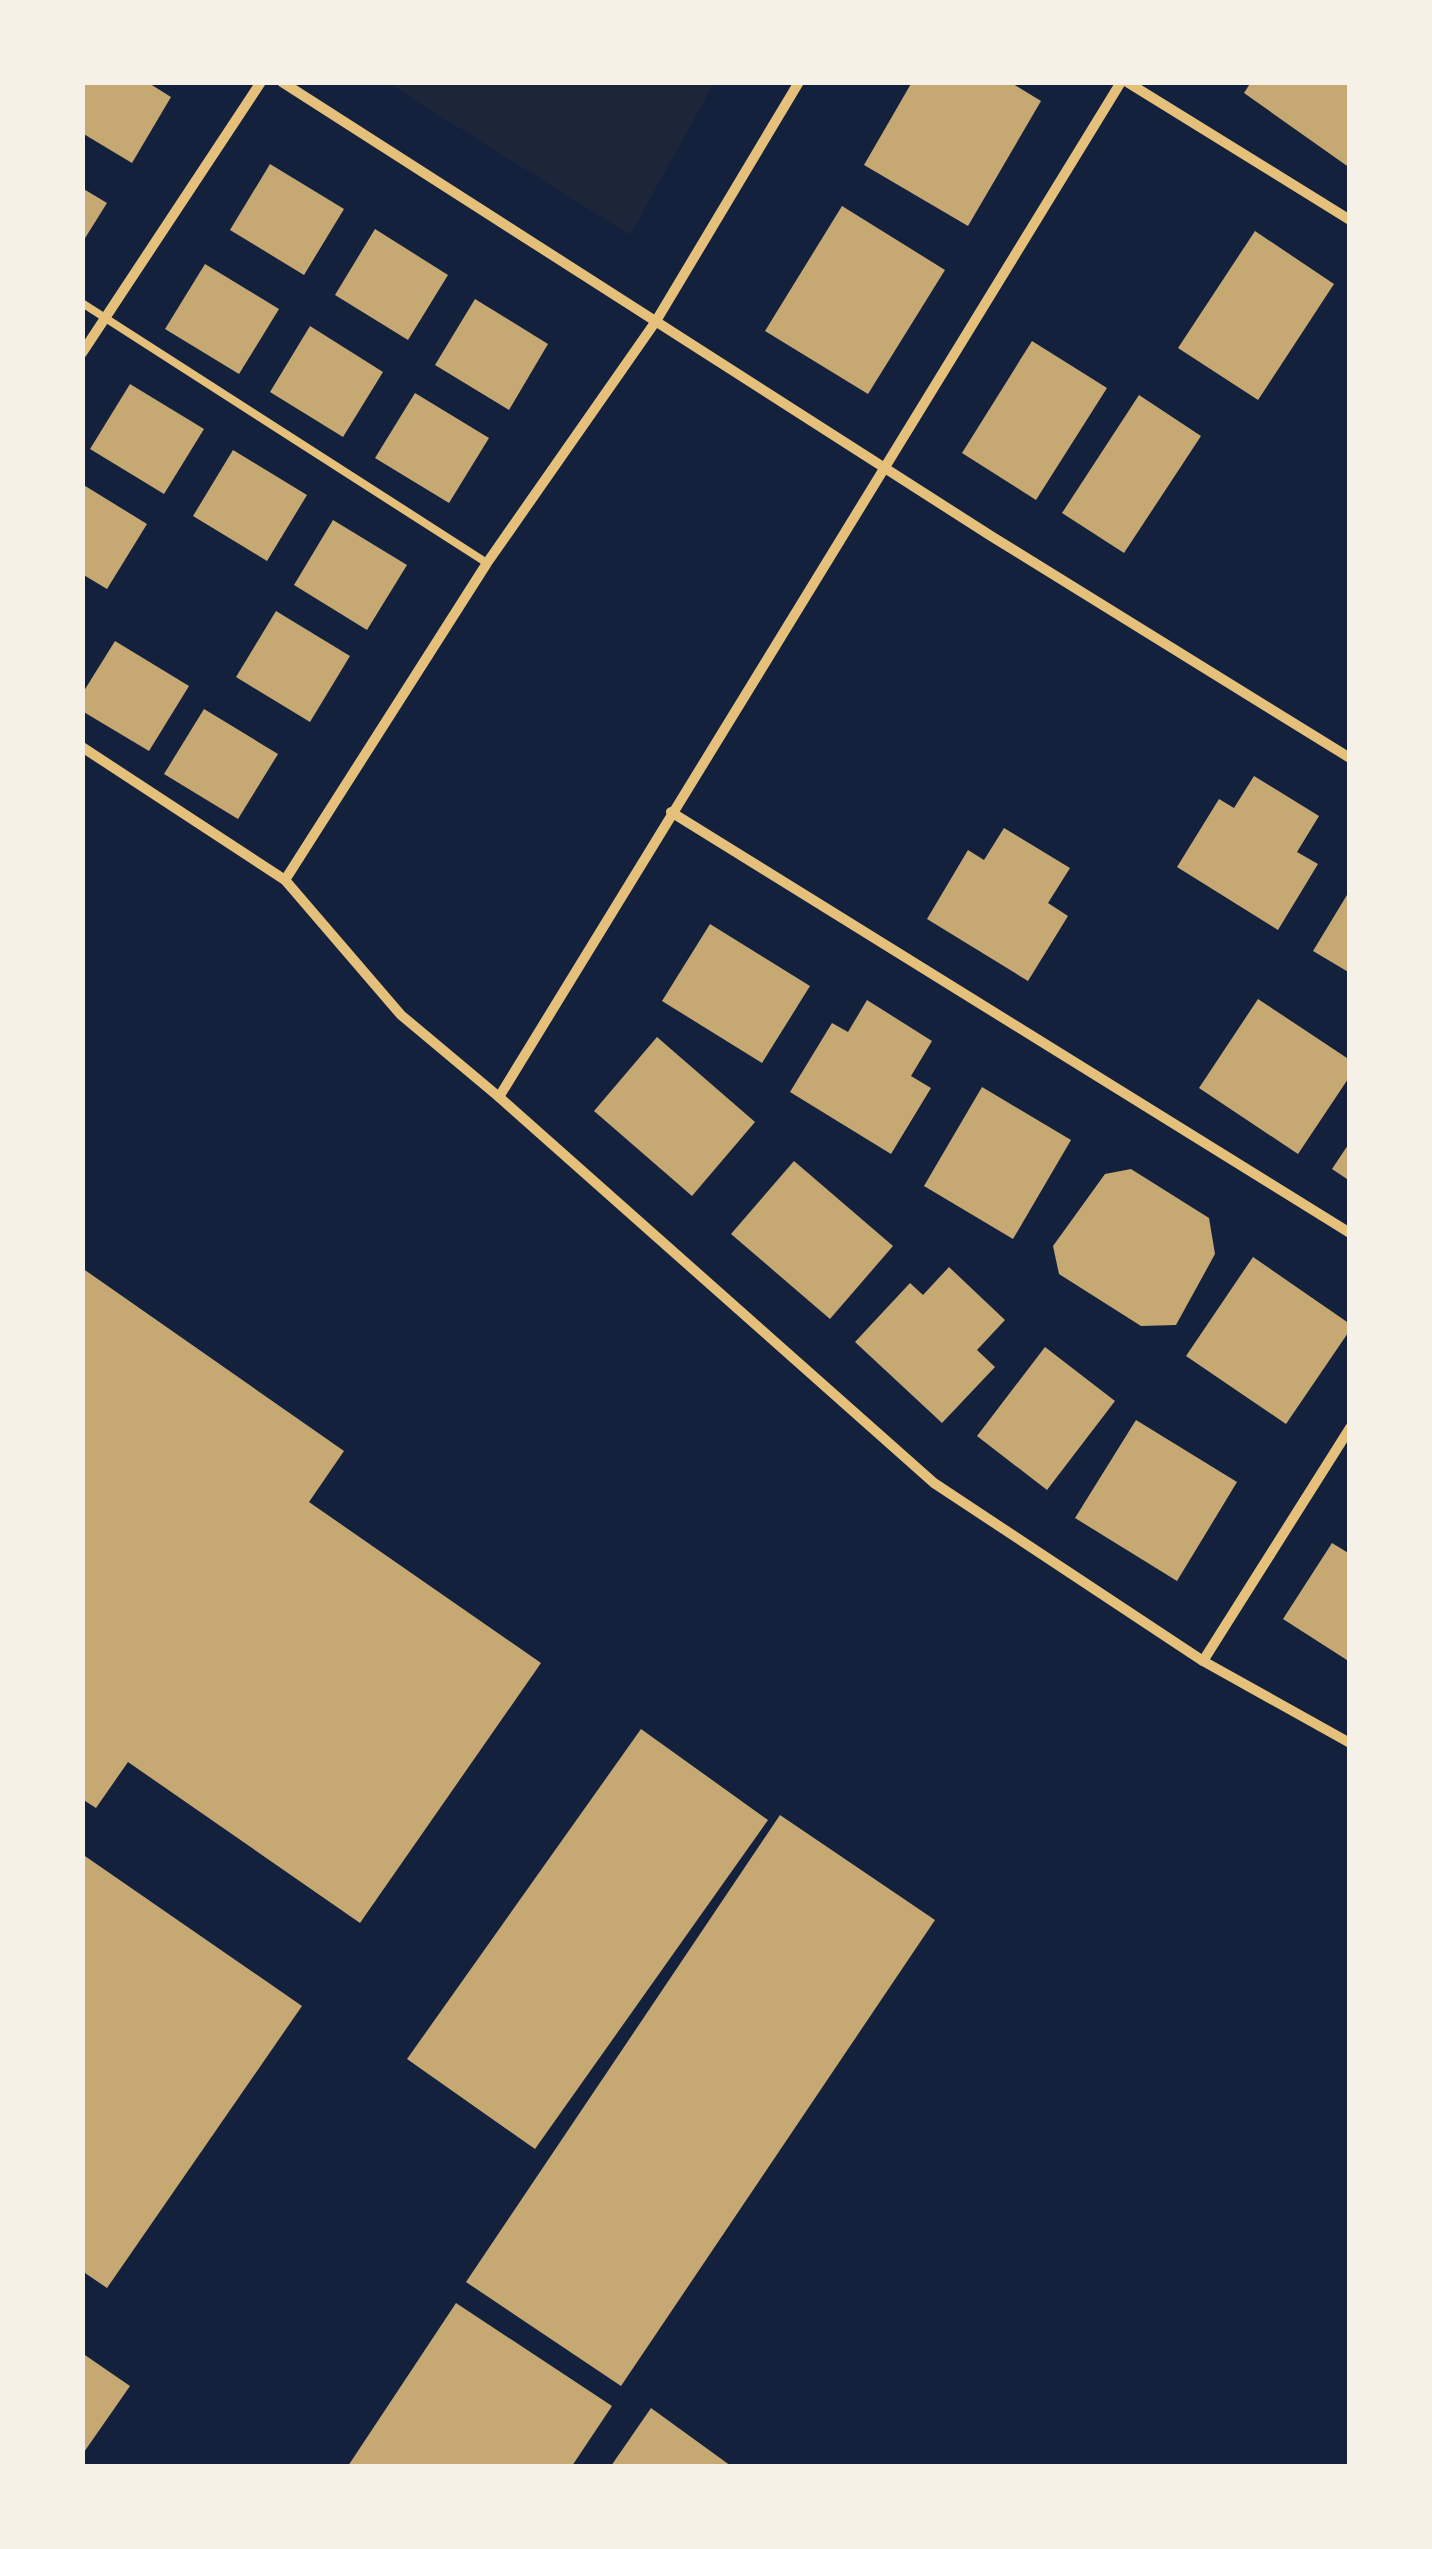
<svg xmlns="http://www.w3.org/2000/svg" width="1432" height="2549" viewBox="0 0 1432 2549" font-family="Raleway,sans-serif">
<rect width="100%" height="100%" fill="#14213d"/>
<path fill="#1d2539" d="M388 83H714L630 235Z"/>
<g fill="#c6a872">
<path d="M82 82H147L171 97 132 163 82 133Z"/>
<path d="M912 82H1010L1041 101 968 226 864 165Z"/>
<path d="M1251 82H1350V168L1244 93Z"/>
<path d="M270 164 344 209 304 275 230 230Z"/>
<path d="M82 188 107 203 82 243Z"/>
<path d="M842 206 945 270 868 394 765 331Z"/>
<path d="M375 229 448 275 408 340 335 295Z"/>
<path d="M1255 231 1334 284 1258 400 1178 348Z"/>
<path d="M205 264 279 309 239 374 165 329Z"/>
<path d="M475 299 548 344 509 410 435 365Z"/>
<path d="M310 326 383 372 343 437 270 392Z"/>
<path d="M1032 341 1107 388 1036 500 962 453Z"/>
<path d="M130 384 204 429 164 494 90 449Z"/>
<path d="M415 393 489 438 449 503 375 458Z"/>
<path d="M1139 395 1201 436 1124 553 1062 513Z"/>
<path d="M233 450 307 495 267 561 193 516Z"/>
<path d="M82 484 147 524 107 589 82 574Z"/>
<path d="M333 520 407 565 367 630 294 585Z"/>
<path d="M276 611 350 656 310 722 236 677Z"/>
<path d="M115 641 189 686 149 751 82 711V694Z"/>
<path d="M204 709 278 754 238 819 164 774Z"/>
<path d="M1254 776 1319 816 1297 852 1318 864 1278 930 1177 867 1219 799 1234 808Z"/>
<path d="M1004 828 1070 868 1048 903 1068 916 1028 981 927 919 968 850 984 860Z"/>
<path d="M1350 890V973L1313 951Z"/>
<path d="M710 924 810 986 762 1063 662 1001Z"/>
<path d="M1258 999 1350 1060V1076L1298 1154 1199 1088Z"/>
<path d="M867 1000 932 1041 911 1076 931 1088 891 1154 790 1092 832 1023 848 1032Z"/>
<path d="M657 1037 755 1122 692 1196 594 1111Z"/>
<path d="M982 1087 1071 1140 1013 1239 924 1186Z"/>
<path d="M1350 1142V1181L1332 1169Z"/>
<path d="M794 1161 893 1246 830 1319 731 1234Z"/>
<path d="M1131 1169 1209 1218 1215 1254 1176 1325 1141 1326 1059 1274 1053 1246 1105 1174Z"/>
<path d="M1253 1257 1350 1324V1330L1286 1424 1186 1356Z"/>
<path d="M949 1267 1005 1320 977 1350 995 1367 942 1423 855 1342 910 1283 923 1295Z"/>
<path d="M82 1268 344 1451 309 1502 541 1663 360 1923 128 1762 96 1808 82 1799Z"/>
<path d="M1045 1347 1115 1401 1047 1490 977 1436Z"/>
<path d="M1136 1420 1237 1482 1177 1581 1075 1518Z"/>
<path d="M1332 1543 1350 1554V1662L1283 1619Z"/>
<path d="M641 1729 768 1820 535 2149 407 2059Z"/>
<path d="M780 1815 935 1920 621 2386 466 2282Z"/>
<path d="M82 1854 302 2006 107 2288 82 2271Z"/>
<path d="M456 2303 612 2406 572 2466H348Z"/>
<path d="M82 2353 130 2386 82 2455Z"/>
<path d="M651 2408 731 2466H611Z"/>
</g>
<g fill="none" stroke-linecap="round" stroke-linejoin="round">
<path stroke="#e5c07b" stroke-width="8" d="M82 303 487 563"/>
<g stroke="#e5c07b" stroke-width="10">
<path d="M282 82 991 536 1350 758"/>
<path d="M1127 82 1350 220"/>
<path d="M82 353 261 82"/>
<path d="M82 747 285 880 401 1015 499 1097 934 1483 1203 1661 1350 1743"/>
<path d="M671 812 1350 1233"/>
<path d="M285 880 487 563 656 321 799 82"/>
<path d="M499 1097 1121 82"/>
<path d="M1203 1661 1350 1428"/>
</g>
</g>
<rect width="1432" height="2549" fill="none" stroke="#f6f1e7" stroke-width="170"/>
</svg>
